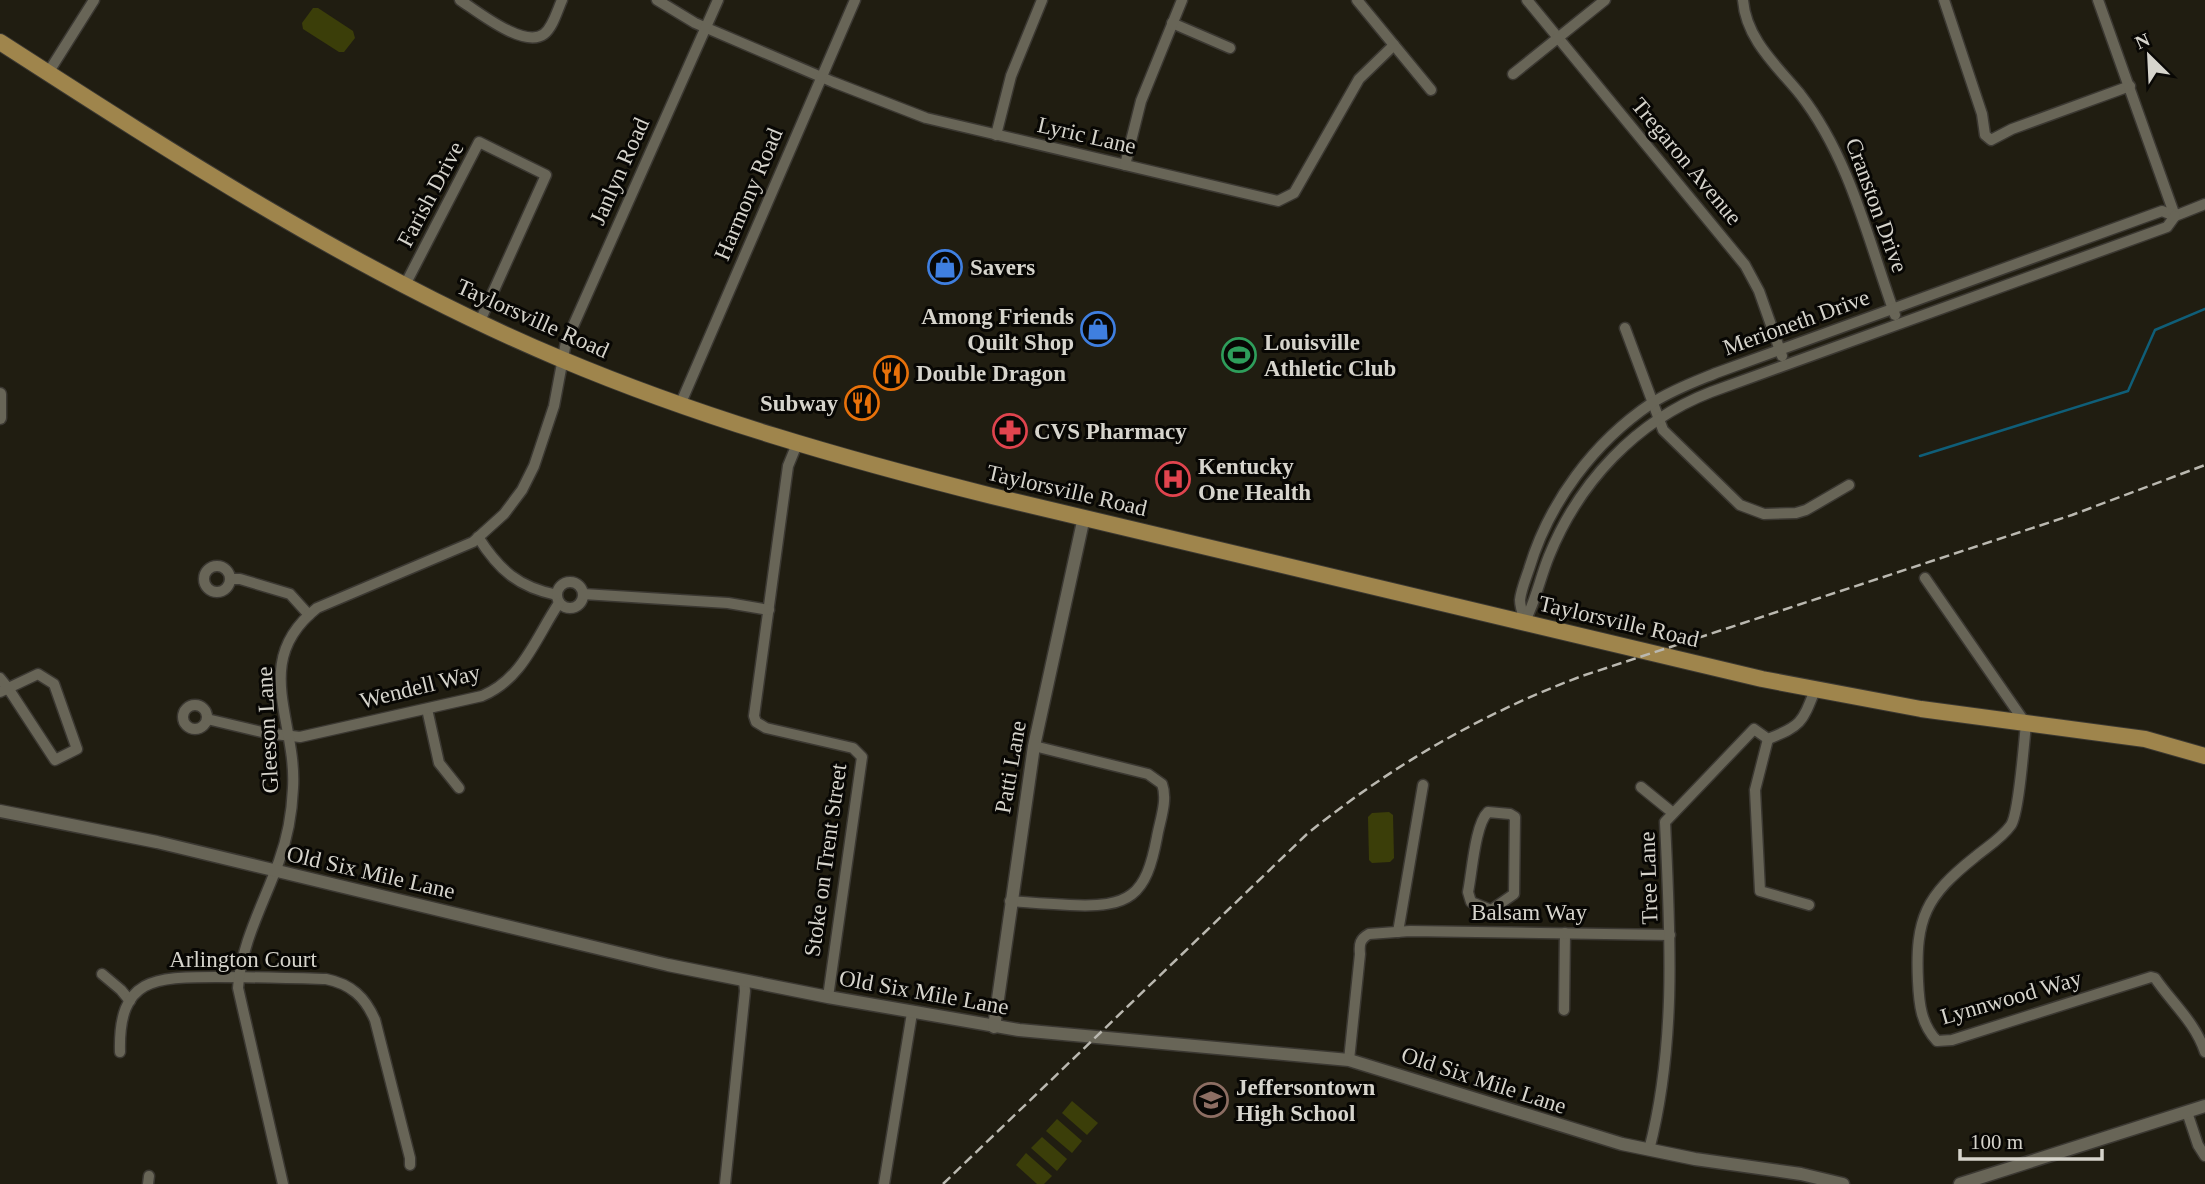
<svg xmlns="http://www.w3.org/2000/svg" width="2205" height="1184" viewBox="0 0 2205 1184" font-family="'Times New Roman',serif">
<rect width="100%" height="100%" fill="#201d11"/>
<g fill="#3b3e09">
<path d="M313 8H318L353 31 355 38 344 52H339L303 29 302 23Z"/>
<path d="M1389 812 1393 815 1394 858 1390 862 1372 863 1369 860 1368 817 1372 813Z"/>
<path d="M1072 1101 1098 1123 1087 1135 1062 1113Z"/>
<path d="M1057 1119 1082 1141 1072 1153 1046 1131Z"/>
<path d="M1042 1137 1067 1159 1057 1171 1031 1148Z"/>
<path d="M1026 1153 1052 1176 1044 1184H1037L1016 1165Z"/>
</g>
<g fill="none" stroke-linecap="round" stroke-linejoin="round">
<path stroke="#0f5e78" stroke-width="2.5" d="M1920 456 2128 391 2155 330 2205 309"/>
<g stroke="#3b3832" stroke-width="13">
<g id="minor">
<path d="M460 0C477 11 524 49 544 34 553 27 557 11 562 0"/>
<path d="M657 0 695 23 833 82 926 118 1278 201 1294 193 1359 79 1394 45"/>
<path d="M1357 0 1431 90"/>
<path d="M1527 0 1745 265 1759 291 1782 356"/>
<path d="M1743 0C1746 39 1777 66 1800 94 1850 158 1868 240 1895 315"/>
<path d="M1944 0 1982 114 1985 135 1991 140 2012 129 2130 86"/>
<path d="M2098 0 2175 216"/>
<path d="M1172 23 1230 48"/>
<path d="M48 73 94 0"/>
<path d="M1513 74 1605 0"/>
<path d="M996 135 1011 76 1042 0"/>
<path d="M1125 165 1141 101 1182 0"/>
<path d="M405 285 479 142 546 175 480 321"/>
<path d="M1625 328 1663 430 1740 505 1764 514 1796 513 1806 510 1849 485"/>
<path d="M680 405 855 0"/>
<path d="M797 444 788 466 754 716 756 722 766 728 853 748 862 757 828 997"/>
<path d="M478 537C499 570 518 587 557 595"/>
<circle cx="217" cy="579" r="13"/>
<path d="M1925 578 2026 724C2024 742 2019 813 2011 825 2002 838 1987 847 1975 857 1926 896 1915 918 1918 981 1919 1004 1921 1024 1937 1041L1952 1040 2151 977 2155 978C2172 1003 2195 1022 2205 1052"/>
<path d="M230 579H240L290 594 309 615"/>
<circle cx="570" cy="595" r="13"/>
<path d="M583 594 728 603 769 610"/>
<path d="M1525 621C1523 615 1520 607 1520 600 1521 590 1526 578 1529 569 1549 502 1594 442 1652 403 1672 390 1694 382 1716 373L2162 211 2175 216 2205 204"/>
<path d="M1525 621C1536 600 1540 578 1549 556 1579 482 1636 421 1711 392L2167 227 2175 216"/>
<path d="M0 678 8 688 55 760 77 749 54 684 38 674 0 692"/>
<circle cx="195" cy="717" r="12"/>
<path d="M427 709 439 763 459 788"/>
<path d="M207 719 266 733 300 737 482 696C523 679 536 637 559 603"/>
<path d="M1768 739 1755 790 1760 891 1809 905"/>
<path d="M1641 787 1673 813"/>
<path d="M1488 812 1510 814 1515 817 1514 894 1491 910 1471 902 1468 892C1472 873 1475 824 1488 812Z"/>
<path d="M1010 901C1030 903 1050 904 1070 905 1130 908 1146 896 1157 837 1160 820 1168 800 1162 784L1148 774 1034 746"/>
<path d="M1398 932 1423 785"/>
<path d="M102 974 121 990 130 1001"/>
<path d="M1564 1010 1565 933"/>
<path d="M120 1052C118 977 155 977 216 977 253 977 289 978 326 979 351 984 365 997 375 1020L410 1158V1165"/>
<path d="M1349 1060 1360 954C1359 944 1360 939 1369 934L1410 931 1670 935"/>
<path d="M2187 1112 2198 1145 2205 1156"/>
<path d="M1649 1150C1677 1043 1670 931 1665 822L1754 729 1768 739C1801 726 1802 723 1815 690"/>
<path d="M148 1184 149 1176"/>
<path d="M283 1184 238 988C241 943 264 903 279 861 287 839 292 812 293 788 297 720 250 661 317 608L473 542 504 514 522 490 534 466 554 406 566 342 718 0"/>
<path d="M725 1184 745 991 744 981"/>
<path d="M884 1184 912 1013"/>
</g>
</g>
<g stroke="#3b3832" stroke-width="15">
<g id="tertiary">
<path d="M0 394V418"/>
<path d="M0 811 157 842 668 965 828 997 1019 1030 1349 1060 1622 1144 1695 1159 1801 1174 1843 1184"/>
<path d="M994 1027 1034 746 1084 517"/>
<path d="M1960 1184 2205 1106"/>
</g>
</g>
<g stroke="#3b3832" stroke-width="18">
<path id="primary" d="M0 42C180 158 363 276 561 359 701 418 845 459 992 496L1762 679 1921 709 2145 739 2205 756"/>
</g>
<use href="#minor" stroke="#686557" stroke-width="10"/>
<use href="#tertiary" stroke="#686557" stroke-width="12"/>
<use href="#primary" stroke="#9f854c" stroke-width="16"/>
<path stroke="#bab8b0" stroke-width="2.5" stroke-dasharray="10 5" stroke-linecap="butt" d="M943 1184 1307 834C1391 766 1481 714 1582 676L2072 515 2205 465"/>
</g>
<defs>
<g id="shop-ring" transform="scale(1.75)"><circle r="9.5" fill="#080704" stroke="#3f7fe0" stroke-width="1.5"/><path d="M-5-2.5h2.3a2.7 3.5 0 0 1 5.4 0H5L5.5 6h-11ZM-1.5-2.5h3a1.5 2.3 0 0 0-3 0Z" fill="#3f7fe0"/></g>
<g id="stadium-ring" transform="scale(1.75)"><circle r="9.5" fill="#080704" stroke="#2e9e5b" stroke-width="1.5"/><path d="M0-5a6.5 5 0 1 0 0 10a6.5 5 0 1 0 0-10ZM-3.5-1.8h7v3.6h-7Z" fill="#2e9e5b"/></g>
<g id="restaurant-ring" transform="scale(1.75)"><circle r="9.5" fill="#080704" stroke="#e8710a" stroke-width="1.5"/><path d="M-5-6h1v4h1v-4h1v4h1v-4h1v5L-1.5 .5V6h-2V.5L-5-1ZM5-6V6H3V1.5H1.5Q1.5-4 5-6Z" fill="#e8710a"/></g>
<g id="pharmacy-ring" transform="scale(1.75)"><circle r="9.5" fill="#080704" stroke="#e0444e" stroke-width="1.5"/><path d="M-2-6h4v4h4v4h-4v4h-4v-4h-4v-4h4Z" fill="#e0444e"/></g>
<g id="hospital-ring" transform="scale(1.75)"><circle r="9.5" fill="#080704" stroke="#e0444e" stroke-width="1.5"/><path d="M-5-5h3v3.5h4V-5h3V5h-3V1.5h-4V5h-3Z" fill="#e0444e"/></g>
<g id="school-ring" transform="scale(1.75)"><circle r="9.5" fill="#080704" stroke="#8d6e63" stroke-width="1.5"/><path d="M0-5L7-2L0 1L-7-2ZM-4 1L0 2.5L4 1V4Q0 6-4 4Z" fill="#8d6e63"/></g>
</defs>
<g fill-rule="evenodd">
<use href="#shop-ring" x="945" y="267"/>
<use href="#shop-ring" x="1098" y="329"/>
<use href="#stadium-ring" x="1239" y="355"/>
<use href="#restaurant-ring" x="891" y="373"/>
<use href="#restaurant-ring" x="862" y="403"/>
<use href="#pharmacy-ring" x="1010" y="431"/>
<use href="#hospital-ring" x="1173" y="479"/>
<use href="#school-ring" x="1211" y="1100"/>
</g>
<g text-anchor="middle" stroke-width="6" stroke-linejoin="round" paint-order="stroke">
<g font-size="23" fill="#d6d4cc" stroke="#080704">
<text transform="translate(1087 135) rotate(13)" y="8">Lyric Lane</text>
<text transform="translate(1687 161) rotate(50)" y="8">Tregaron Avenue</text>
<text transform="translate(619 171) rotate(-66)" y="8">Janlyn Road</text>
<text transform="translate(430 194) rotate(-62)" y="8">Farish Drive</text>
<text transform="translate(748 194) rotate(-67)" y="8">Harmony Road</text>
<text transform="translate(1877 205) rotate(70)" y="8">Cranston Drive</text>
<text transform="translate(533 318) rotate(24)" y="8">Taylorsville Road</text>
<text transform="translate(1796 322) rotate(-20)" y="8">Merioneth Drive</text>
<text transform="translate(1067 490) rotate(13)" y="8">Taylorsville Road</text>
<text transform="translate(1619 621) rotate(13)" y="8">Taylorsville Road</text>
<text transform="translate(420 686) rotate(-14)" y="8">Wendell Way</text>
<text transform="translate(267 730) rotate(-93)" y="8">Gleeson Lane</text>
<text transform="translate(1010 767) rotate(-80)" y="8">Patti Lane</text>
<text transform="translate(825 860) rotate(-82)" y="8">Stoke on Trent Street</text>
<text transform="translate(371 872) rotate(13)" y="8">Old Six Mile Lane</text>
<text transform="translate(1648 878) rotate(-92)" y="8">Tree Lane</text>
<text x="1529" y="920">Balsam Way</text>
<text x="243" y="967">Arlington Court</text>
<text transform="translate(924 992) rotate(10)" y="8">Old Six Mile Lane</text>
<text transform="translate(2011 997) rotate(-16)" y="8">Lynnwood Way</text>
<text transform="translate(1484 1080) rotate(18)" y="8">Old Six Mile Lane</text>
</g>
<g font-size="23" font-weight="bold" fill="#d6d4cc" stroke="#080704" text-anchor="start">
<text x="970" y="275">Savers</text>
<text x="1074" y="324" text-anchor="end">Among Friends<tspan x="1074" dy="26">Quilt Shop</tspan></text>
<text x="1264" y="350">Louisville<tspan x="1264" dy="26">Athletic Club</tspan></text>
<text x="916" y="381">Double Dragon</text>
<text x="838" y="411" text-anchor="end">Subway</text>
<text x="1034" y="439">CVS Pharmacy</text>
<text x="1198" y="474">Kentucky<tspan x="1198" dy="26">One Health</tspan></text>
<text x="1236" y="1095">Jeffersontown<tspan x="1236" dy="26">High School</tspan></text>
</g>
</g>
<g transform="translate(2149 56) rotate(336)" stroke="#080704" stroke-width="5" paint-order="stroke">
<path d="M0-5L12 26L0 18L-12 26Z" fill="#d6d4cc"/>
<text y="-10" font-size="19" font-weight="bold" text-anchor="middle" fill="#d6d4cc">N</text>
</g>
<path d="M1960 1149v10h142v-10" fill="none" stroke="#d6d4cc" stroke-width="3.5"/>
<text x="1970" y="1149" font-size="21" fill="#d6d4cc" stroke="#080704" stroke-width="5" paint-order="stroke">100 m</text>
</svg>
